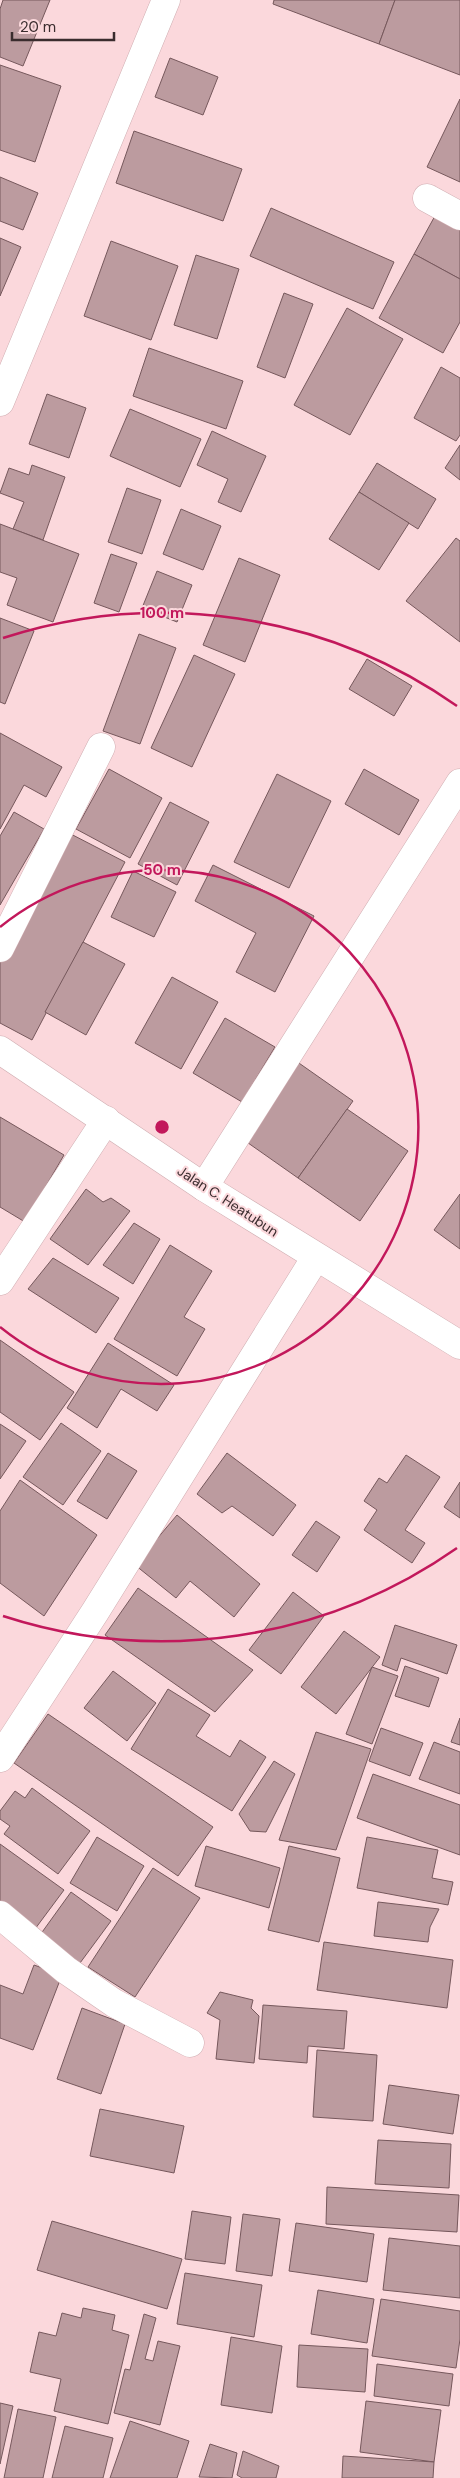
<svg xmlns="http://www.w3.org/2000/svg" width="460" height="2478" viewBox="0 0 460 2478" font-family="'DM Sans',sans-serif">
<rect width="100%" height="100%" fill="#fbd8dc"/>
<g fill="#bc9b9f" stroke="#76585c">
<path d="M3 0H50L23 66 0 57V9Z"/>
<path d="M274 0H395L379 44 273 4Z"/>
<path d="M395 0H460V75L379 44Z"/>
<path d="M170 58 218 77 203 115 155 97Z"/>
<path d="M0 65 61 86 35 162 0 150Z"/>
<path d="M460 99V182L427 167Z"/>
<path d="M134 131 242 169 223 221 116 183Z"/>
<path d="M0 177 38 193 23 230 0 221Z"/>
<path d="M271 208 394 262 373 309 250 256Z"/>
<path d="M436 214 460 227V279L414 254Z"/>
<path d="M0 238 21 247 0 296Z"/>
<path d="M111 241 178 266 151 340 84 316Z"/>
<path d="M414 254 460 279V322L443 353 379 318Z"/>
<path d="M196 255 239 269 217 339 174 325Z"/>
<path d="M284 293 313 304 285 378 257 367Z"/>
<path d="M347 308 403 339 350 435 294 405Z"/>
<path d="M149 348 243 381 226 429 133 396Z"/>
<path d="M441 367 460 378V435L456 441 414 418Z"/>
<path d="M47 394 86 408 69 458 29 444Z"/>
<path d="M130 409 201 439 180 487 110 456Z"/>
<path d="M212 431 266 456 241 512 218 502 228 479 197 465Z"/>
<path d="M460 445V480L445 468Z"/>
<path d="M377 463 436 499 418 529 359 492Z"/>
<path d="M32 465 65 477 43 540 13 529 24 502 0 493 9 468 29 475Z"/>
<path d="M127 488 161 500 142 554 108 542Z"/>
<path d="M359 492 409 523 379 570 329 539Z"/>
<path d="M181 509 221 526 203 570 163 554Z"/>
<path d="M0 524 79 554 53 622 7 605 17 578 0 572Z"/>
<path d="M456 538 460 541V642L406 601Z"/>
<path d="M111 554 137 563 119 612 94 603Z"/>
<path d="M239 558 280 575 245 662 203 645Z"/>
<path d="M157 571 192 585 177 622 142 608Z"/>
<path d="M0 618 34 631 5 704 0 702Z"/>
<path d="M139 634 176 648 140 744 103 731Z"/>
<path d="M194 655 235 674 192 767 151 748Z"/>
<path d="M367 659 412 686 394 716 349 689Z"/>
<path d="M0 733 62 767 46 797 24 785 0 829Z"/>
<path d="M109 769 162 798 130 858 76 829Z"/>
<path d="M364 769 419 800 399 835 345 804Z"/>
<path d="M277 774 331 801 289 888 234 862Z"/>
<path d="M170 802 209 822 177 885 138 864Z"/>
<path d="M14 812 44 829 0 905V836Z"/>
<path d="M65 831 125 862 32 1040 0 1023V957Z"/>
<path d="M213 865 314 916 275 992 236 972 256 933 195 901Z"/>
<path d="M133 871 176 892 154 937 111 917Z"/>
<path d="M83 942 125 964 86 1035 45 1012Z"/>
<path d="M172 977 218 1002 181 1069 135 1043Z"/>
<path d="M225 1018 275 1047 242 1102 193 1073Z"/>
<path d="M296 1061 353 1101 298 1178 241 1138Z"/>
<path d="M347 1109 408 1151 360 1221 298 1178Z"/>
<path d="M0 1117 64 1155 25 1222 0 1207Z"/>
<path d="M86 1189 103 1202 111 1198 130 1211 88 1265 50 1239Z"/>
<path d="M460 1194V1249L434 1230Z"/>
<path d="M134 1223 160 1239 133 1284 103 1265Z"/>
<path d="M170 1245 212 1271 184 1317 205 1329 177 1376 114 1339Z"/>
<path d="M53 1258 119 1298 96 1333 28 1289Z"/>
<path d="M0 1340 74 1392 40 1440 0 1412Z"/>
<path d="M108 1343 174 1385 157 1411 121 1389 97 1428 67 1408Z"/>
<path d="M61 1423 101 1451 63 1505 23 1477Z"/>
<path d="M0 1424 26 1441 0 1479Z"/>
<path d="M108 1453 137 1471 107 1519 77 1501Z"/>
<path d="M227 1453 296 1505 273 1536 232 1506 222 1513 197 1494Z"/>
<path d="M406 1455 440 1477 405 1530 425 1543 412 1563 364 1530 377 1510 364 1501 379 1478 387 1483Z"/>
<path d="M20 1480 97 1535 44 1616 0 1583V1511Z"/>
<path d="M460 1482V1518L444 1507Z"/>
<path d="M177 1515 260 1584 234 1617 190 1581 176 1598 135 1565Z"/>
<path d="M316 1521 340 1537 317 1572 292 1555Z"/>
<path d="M138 1588 253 1670 215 1712 105 1635Z"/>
<path d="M293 1592 324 1616 281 1674 249 1650Z"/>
<path d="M395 1625 457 1645 447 1674 401 1658 397 1671 382 1665Z"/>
<path d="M344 1631 380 1657 336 1714 301 1687Z"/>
<path d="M405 1666 439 1678 429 1707 395 1696Z"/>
<path d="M372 1667 398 1676 372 1744 346 1734Z"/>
<path d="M113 1671 156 1703 127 1741 84 1708Z"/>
<path d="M168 1689 210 1715 196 1736 230 1757 240 1740 266 1757 232 1811 131 1749Z"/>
<path d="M48 1714 213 1827 178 1876 14 1763Z"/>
<path d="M460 1718V1745L451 1742Z"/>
<path d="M381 1728 423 1743 410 1776 369 1761Z"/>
<path d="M316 1732 371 1749 336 1850 279 1840Z"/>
<path d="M434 1742 460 1752V1794L419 1779Z"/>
<path d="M274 1761 295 1774 266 1832 250 1831 239 1814Z"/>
<path d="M373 1774 460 1805V1855L357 1818Z"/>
<path d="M32 1788 90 1831 58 1874 4 1834 10 1826 0 1819V1811L15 1791 25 1798Z"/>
<path d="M97 1837 144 1866 117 1911 70 1883Z"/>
<path d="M367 1837 438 1850 432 1878 453 1882 448 1905 357 1888Z"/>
<path d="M0 1844 64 1890 35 1929 0 1904Z"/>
<path d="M206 1846 280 1868 269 1908 195 1886Z"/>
<path d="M289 1846 340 1858 319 1942 268 1930Z"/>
<path d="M153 1868 200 1898 135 1997 88 1967Z"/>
<path d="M71 1892 111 1921 80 1963 40 1935Z"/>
<path d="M378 1902 439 1909 430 1927 428 1942 374 1936Z"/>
<path d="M324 1942 453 1960 447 2008 317 1990Z"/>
<path d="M34 1965 62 1975 33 2050 0 2038V1985L23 1994Z"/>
<path d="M220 1992 253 2000 251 2008 259 2016 254 2063 216 2059 220 2020 207 2013Z"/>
<path d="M263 2005 347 2011 344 2049 308 2046 307 2063 259 2059Z"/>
<path d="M82 2008 125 2024 101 2094 57 2079Z"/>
<path d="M317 2050 377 2055 373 2121 313 2117Z"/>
<path d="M389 2085 459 2095 453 2134 383 2124Z"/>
<path d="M100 2109 184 2126 174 2173 90 2156Z"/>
<path d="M378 2140 451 2144 449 2188 375 2184Z"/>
<path d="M327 2187 459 2195 457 2232 326 2224Z"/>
<path d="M192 2211 231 2217 225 2264 185 2259Z"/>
<path d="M243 2214 280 2219 272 2276 236 2271Z"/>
<path d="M52 2221 182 2259 167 2309 37 2270Z"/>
<path d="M296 2223 374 2234 367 2282 289 2271Z"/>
<path d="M389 2238 460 2246V2298L383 2290Z"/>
<path d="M185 2273 262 2285 254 2337 177 2324Z"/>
<path d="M318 2290 374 2299 367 2343 311 2334Z"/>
<path d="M381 2299 460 2311V2339L456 2368 372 2356Z"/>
<path d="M83 2308 115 2315 112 2330 129 2335 108 2424 54 2411 61 2379 30 2372 39 2332 56 2336 62 2313 81 2318Z"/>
<path d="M144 2314 156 2318 145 2359 153 2361 158 2341 180 2346 160 2425 114 2413 125 2369 130 2370Z"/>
<path d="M231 2337 282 2346 272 2413 221 2405Z"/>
<path d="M299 2345 368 2349 365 2392 297 2387Z"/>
<path d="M377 2364 453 2374 449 2406 374 2396Z"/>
<path d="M366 2401 441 2410 434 2462 360 2452Z"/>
<path d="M0 2403 13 2406 0 2464Z"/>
<path d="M18 2409 56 2417 43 2478H4Z"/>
<path d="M130 2421 189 2441 177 2478H110Z"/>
<path d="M65 2426 113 2438 103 2478H52Z"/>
<path d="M210 2444 237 2453 232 2478 199 2477Z"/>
<path d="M243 2451 279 2466 276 2478H242L237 2475Z"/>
<path d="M343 2456 434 2462 433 2478H342Z"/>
</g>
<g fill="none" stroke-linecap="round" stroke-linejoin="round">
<g stroke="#d0aeb2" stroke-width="29">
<g id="street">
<path d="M427 198 460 216"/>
<path d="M0 402 166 0"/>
<path d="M0 948 101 747"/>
<path d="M0 1050 204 1187 460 1345"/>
<path d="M204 1187 460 783"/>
<path d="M0 1281 106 1120"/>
<path d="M0 1758 95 1612 316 1257"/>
<path d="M0 1915 66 1970 114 2003 190 2043"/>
</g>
</g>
<use href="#street" stroke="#fff" stroke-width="28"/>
</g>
<g fill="none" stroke="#c2185b" stroke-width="2.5">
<path d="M0 927A257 257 0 1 1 0 1327"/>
<path d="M457 1548A514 514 0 0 1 3 1616M3 638A514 514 0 0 1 457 706"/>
</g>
<g text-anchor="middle" stroke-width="4" stroke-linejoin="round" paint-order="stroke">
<g font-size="14" fill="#3a2c2e" stroke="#fbd8dc">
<text transform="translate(228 1201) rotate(33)" y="5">Jalan C. Heatubun</text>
</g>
</g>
<circle cx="162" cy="1127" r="8" fill="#c2185b" stroke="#fbd8dc" stroke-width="2.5"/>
<g font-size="15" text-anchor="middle" font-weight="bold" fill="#c2185b" stroke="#fbd8dc" stroke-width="4" stroke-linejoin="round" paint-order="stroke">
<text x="162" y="618">100 m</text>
<text x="162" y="875">50 m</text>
</g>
<path d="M12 32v8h102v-8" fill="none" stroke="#3a2c2e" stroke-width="2.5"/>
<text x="20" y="32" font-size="15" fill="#3a2c2e" stroke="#fbd8dc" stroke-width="4" paint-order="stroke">20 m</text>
</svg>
